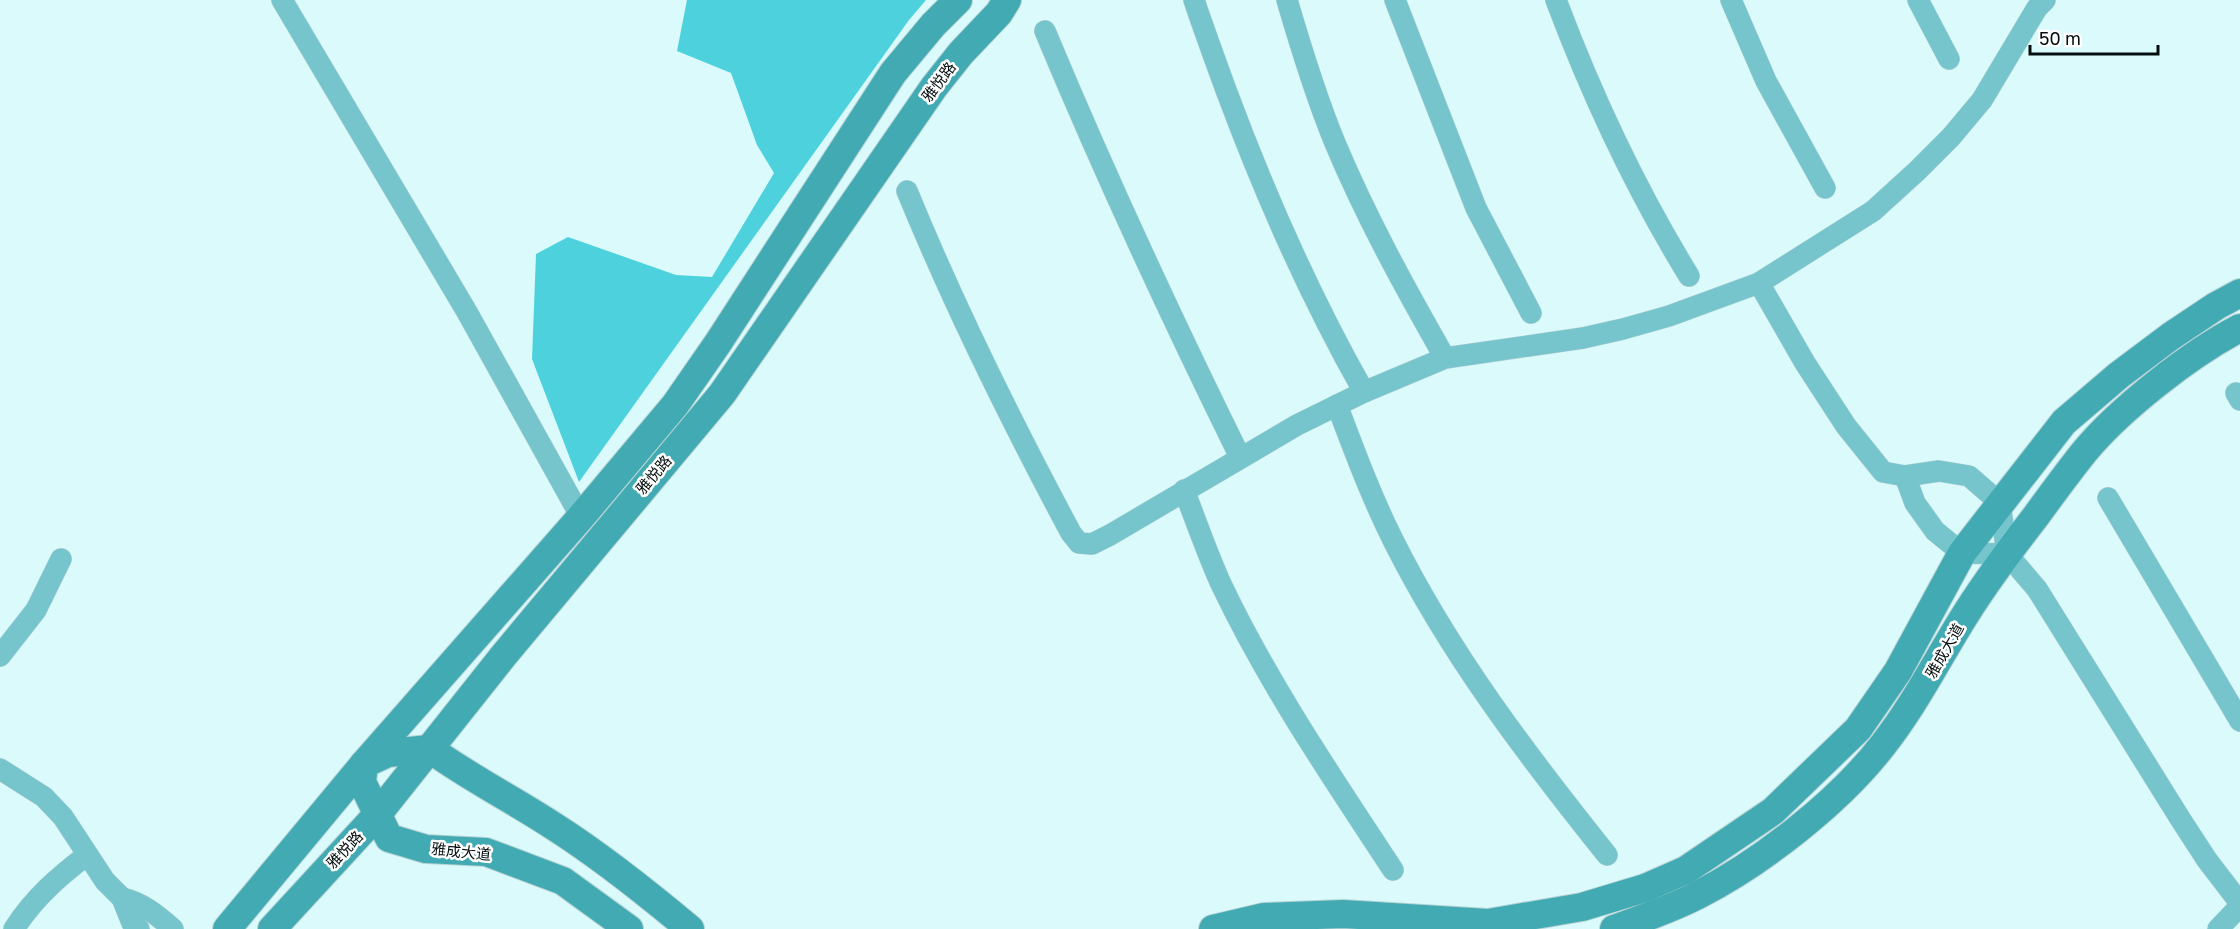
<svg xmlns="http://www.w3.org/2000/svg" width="2240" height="929" viewBox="0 0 2240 929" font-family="'Golos Text','Noto Sans SC',sans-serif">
<rect width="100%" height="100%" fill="#dbfafc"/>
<path fill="#4dd2dd" d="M687 0H926L909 20 579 482 532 359 536 254 568 237 676 275 712 277 774 173 757 145 731 73 677 51Z"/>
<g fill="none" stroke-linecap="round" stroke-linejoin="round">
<g stroke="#b9d4d6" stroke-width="22">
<g id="street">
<path d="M282 0 467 312 581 517"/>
<path d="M1194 0C1204 30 1215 60 1226 90 1265 195 1309 295 1364 392"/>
<path d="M1287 0C1301 48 1316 97 1335 143 1366 217 1405 288 1445 358"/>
<path d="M1395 0 1476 208 1531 313"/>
<path d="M1556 0C1592 96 1635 188 1689 276"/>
<path d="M1731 0 1766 81 1825 188"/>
<path d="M1918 0 1949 59"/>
<path d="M1045 31C1105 175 1171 317 1240 457"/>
<path d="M907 191C955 308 1011 421 1071 533L1079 543 1092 544 1110 535 1297 425 1364 392 1445 358 1583 338 1623 329 1669 316 1759 283 1873 211 1917 171 1951 137 1982 100 2037 8 2045 0"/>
<path d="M1759 283 1805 363 1846 426 1883 472 1905 476"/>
<path d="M2236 393 2240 400"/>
<path d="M1337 405C1354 450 1371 496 1393 540 1450 654 1527 755 1607 855"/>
<path d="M1184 490C1196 521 1207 553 1221 584 1269 685 1332 777 1393 870"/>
<path d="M2108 498 2240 721"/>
<path d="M2007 554 1962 553 1935 531 1915 503 1905 476 1939 471 1969 476 2000 503 2007 554 2037 589 2181 820 2207 860 2240 903"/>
<path d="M0 656 36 610 61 559"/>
<path d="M0 769 44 797 63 817 105 881 122 898"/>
<path d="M14 929C34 898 58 877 87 855"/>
<path d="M139 929 132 923 122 898C143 903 157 915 173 929"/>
<path d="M2218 929 2240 906"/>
</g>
</g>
<g stroke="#b9d4d6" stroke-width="30">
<g id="secondary">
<path d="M227 929 364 764 581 517 675 405 718 343 893 73 933 25 958 0"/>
<path d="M272 929 377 815 504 655 722 394 934 87 961 53 999 13 1007 0"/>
<path d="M629 929 563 881 486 852 426 849 389 838 362 782 364 764 388 753 430 749C470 778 514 800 555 827 602 857 647 893 690 929"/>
<path d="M1213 929 1264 917 1343 914 1488 923 1582 907 1645 888 1686 870 1773 811 1858 729 1898 671 1962 553 2064 422 2119 375 2171 336 2216 306 2240 293"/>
<path d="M1614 929C1642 919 1671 909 1698 895 1762 862 1839 802 1883 745 1916 703 1939 656 1967 612 1988 579 2012 547 2036 516 2052 494 2068 472 2085 451 2121 408 2190 354 2240 328"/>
</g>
</g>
<use href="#street" stroke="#76c5cc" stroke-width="21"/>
<use href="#secondary" stroke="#41aab2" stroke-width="28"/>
</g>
<g text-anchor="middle" stroke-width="5" stroke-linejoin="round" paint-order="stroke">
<g font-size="15" fill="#050e0f" stroke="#fff">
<text transform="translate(939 82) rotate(-53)" y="5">雅悦路</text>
<text transform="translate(654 475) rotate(-50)" y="5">雅悦路</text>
<text transform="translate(1945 651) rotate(-60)" y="5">雅成大道</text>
<text transform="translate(345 850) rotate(-47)" y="5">雅悦路</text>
<text transform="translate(461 852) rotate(6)" y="5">雅成大道</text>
</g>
</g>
<path d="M2030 45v9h128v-9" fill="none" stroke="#050e0f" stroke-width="3"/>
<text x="2039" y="45" font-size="18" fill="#050e0f" stroke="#ffffff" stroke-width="4.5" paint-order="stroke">50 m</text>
</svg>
